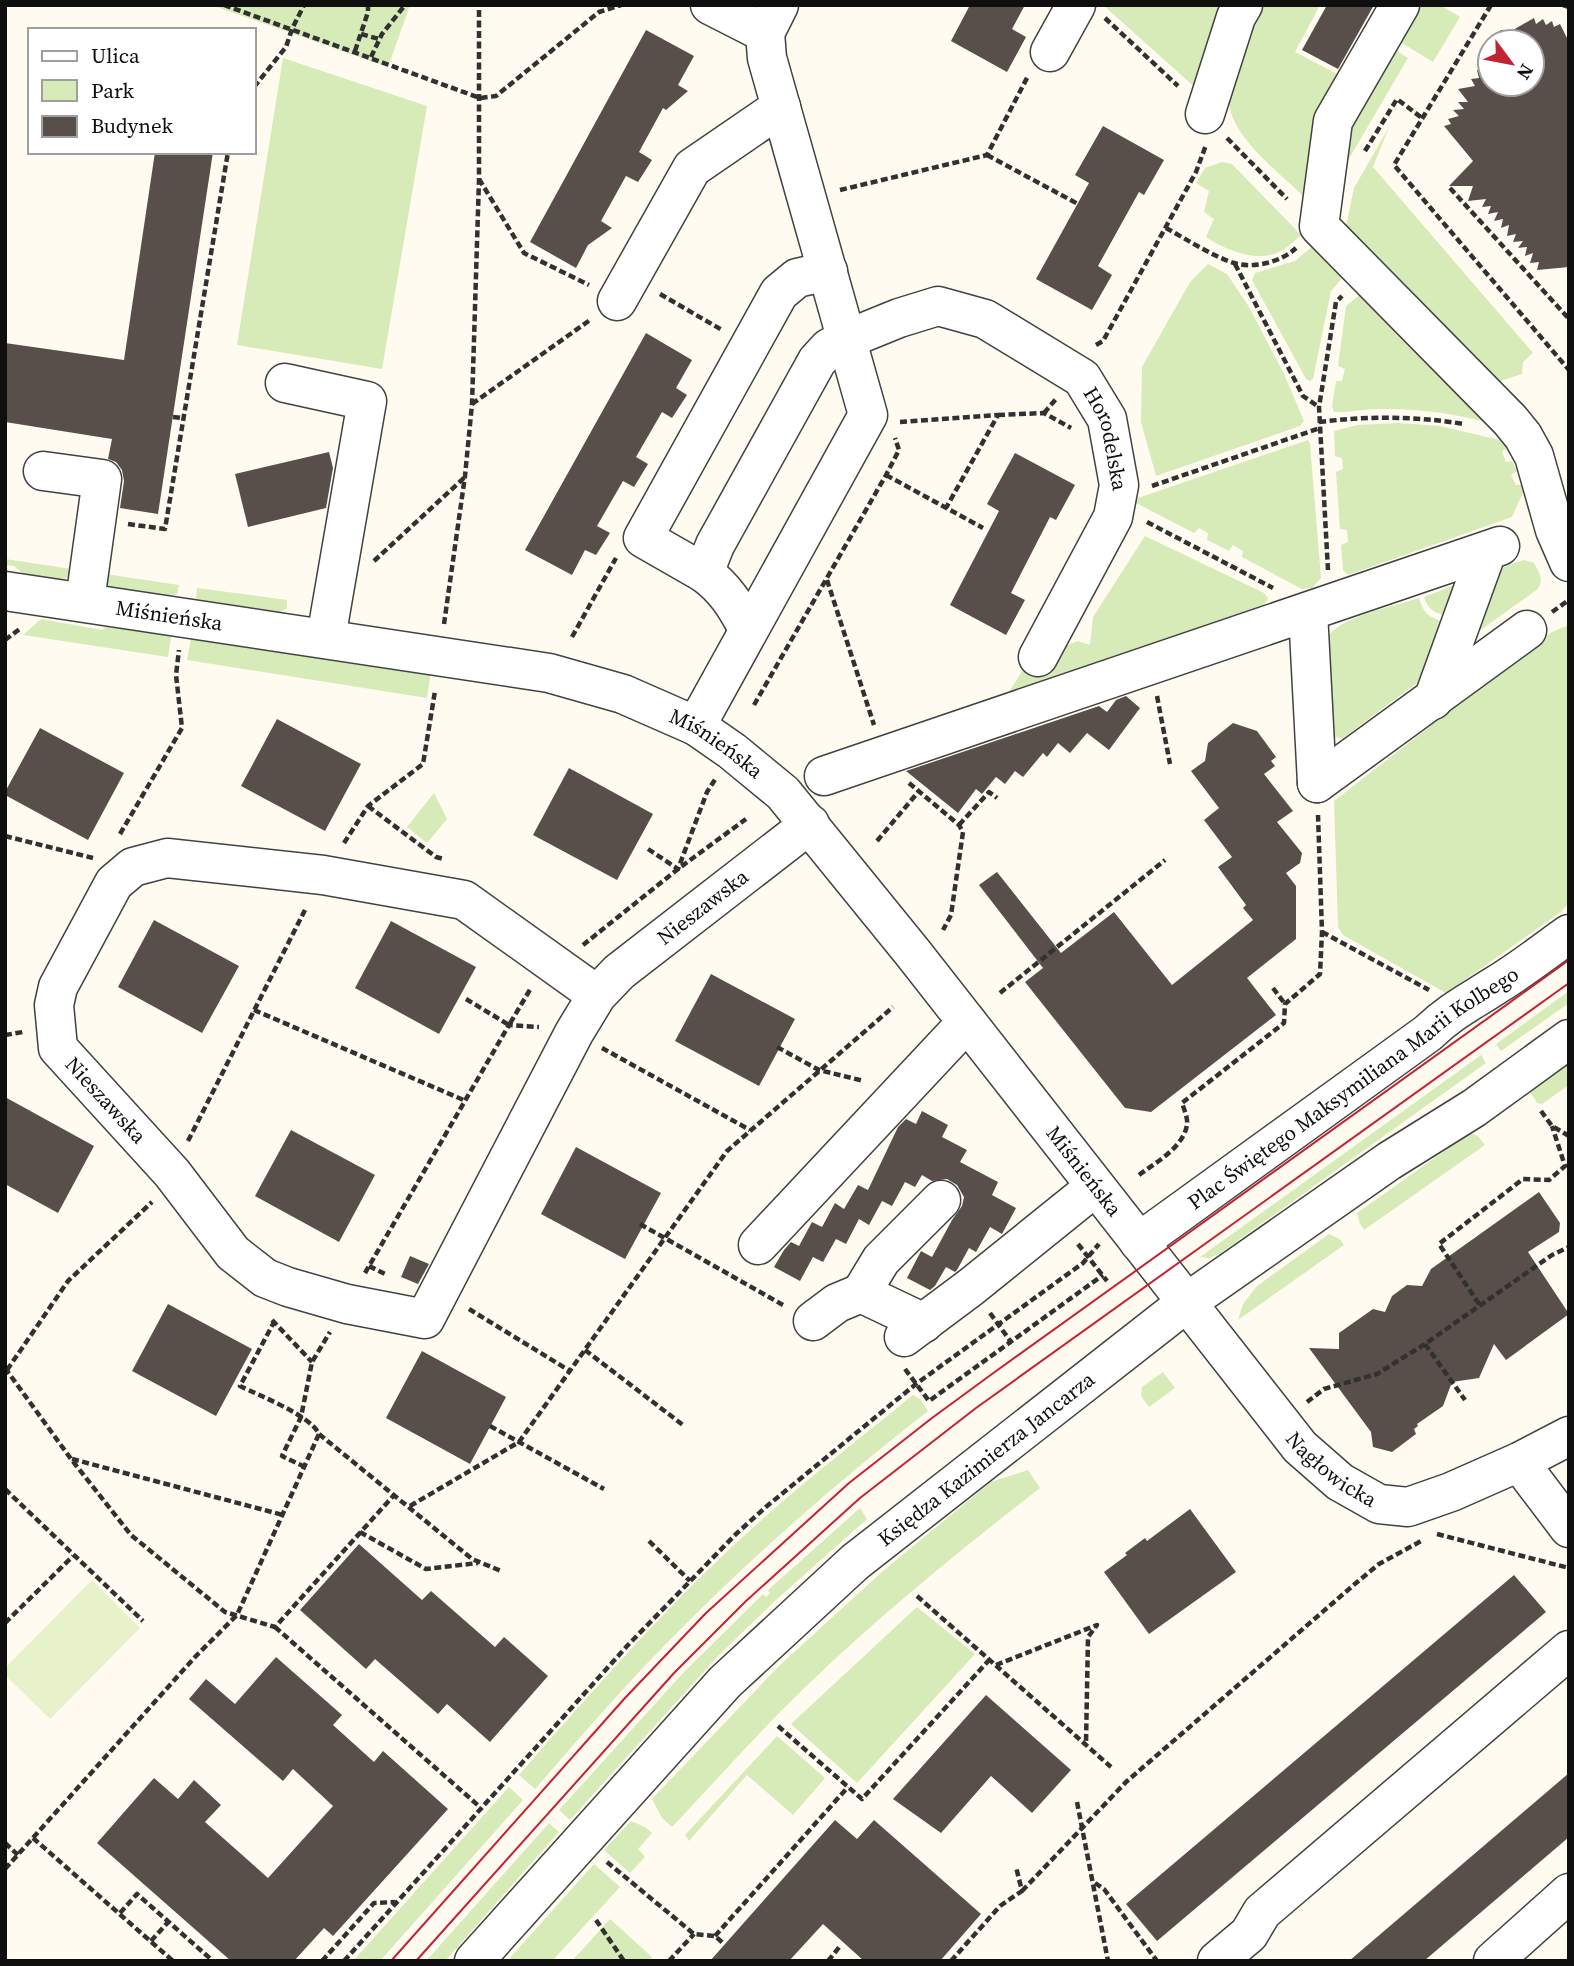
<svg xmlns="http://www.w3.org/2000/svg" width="1574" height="1966" viewBox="0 0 1574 1966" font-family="'Source Serif 4',serif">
<rect width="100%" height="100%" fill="#fffbf0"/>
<g fill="#d6ebb8">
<path d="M211 5H410L388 67Z"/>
<path d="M1103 5H1233L1198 90Z"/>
<path d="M1256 5H1320L1295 52 1341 76 1304 197C1280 173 1235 140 1229 105 1228 93 1251 22 1256 5Z"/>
<path d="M1409 5H1440L1460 17 1433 62 1392 37Z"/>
<path d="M1394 49 1408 58 1340 174 1342 141Z"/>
<path d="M283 58 427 106 382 369 237 345Z"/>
<path d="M1389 127 1373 167 1533 353 1523 362 1522 374 1494 383 1344 236 1354 188Z"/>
<path d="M1222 162 1232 164 1301 235C1293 242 1284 251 1274 254 1252 261 1224 249 1206 237L1214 219 1204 212 1209 191 1196 183 1205 168Z"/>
<path d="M1313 246 1344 276 1331 291 1313 379 1310 381 1306 379 1252 280 1255 273 1295 261Z"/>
<path d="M1208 264 1227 274 1249 307 1284 374 1304 421 1300 426 1156 476 1141 422 1142 367 1190 282Z"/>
<path d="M1362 293 1493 424C1455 413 1417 408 1378 409 1363 409 1348 413 1334 412L1332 406 1336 381H1342L1345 369 1338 366 1346 306Z"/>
<path d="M1398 423 1440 426 1504 441 1507 448 1502 451 1506 462 1512 461 1517 471 1511 475 1516 485H1523L1524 490 1512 517 1348 575 1343 570 1341 545 1348 542 1347 530 1340 529 1336 472 1343 469 1342 458 1335 456 1334 431 1357 425Z"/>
<path d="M1308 440 1310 444 1321 578 1312 588 1302 589 1242 557 1243 551 1233 545 1229 551 1207 540 1208 533 1199 528 1194 533 1136 503 1138 498Z"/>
<path d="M1145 536 1264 593 1268 598 1267 601 1263 605 1007 695 1029 660 1078 641 1090 645 1093 617Z"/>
<path d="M5 559 78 570 55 585 34 582 14 566 5 565Z"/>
<path d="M1524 560 1534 563C1539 572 1544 579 1538 589L1475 634 1496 570Z"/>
<path d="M99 573 179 585 177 595 125 596 107 591Z"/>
<path d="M1457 584 1422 679 1343 738 1333 737 1326 640C1336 617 1395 606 1419 598 1423 612 1428 617 1442 621L1443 615C1433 612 1427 608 1424 597Z"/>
<path d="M197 588 287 600V608L272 617 196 599Z"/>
<path d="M41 619 102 630 113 620 171 637 168 657 23 635Z"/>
<path d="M1569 625V903L1561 912 1446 993 1343 935 1338 927 1334 801 1533 646 1552 632Z"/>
<path d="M191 638 431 671 427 698 187 660Z"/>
<path d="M434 793 447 819 427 843 407 827Z"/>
<path d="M1569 991V1003L1501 1051 1496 1044Z"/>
<path d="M1481 1055 1486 1063 1219 1254 1209 1258 1200 1257Z"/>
<path d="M1569 1061V1085L1542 1104 1537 1103 1529 1090Z"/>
<path d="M1470 1133 1478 1136 1485 1145 1364 1230 1360 1224 1357 1213Z"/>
<path d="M1329 1234 1340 1239 1344 1245 1238 1320 1243 1304 1257 1286Z"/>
<path d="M1163 1372 1175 1388 1149 1407 1141 1396 1142 1387Z"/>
<path d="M913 1395 920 1399 928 1411C834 1484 746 1562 663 1647 618 1693 577 1741 535 1789L519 1775C596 1687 677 1594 765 1517 813 1474 864 1435 913 1395Z"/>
<path d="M1028 1470 1040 1488C949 1559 859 1632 778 1714 742 1751 707 1790 672 1827L662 1818 652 1799 780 1665 883 1571 991 1482Z"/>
<path d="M860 1508 867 1519 777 1599 717 1657 570 1820 559 1810 683 1673 763 1594 766 1597 770 1593 768 1590Z"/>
<path d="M917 1607 975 1654 857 1783 791 1724Z"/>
<path d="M777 1736 825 1778 793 1815 747 1775 689 1841 685 1835Z"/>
<path d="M509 1787 523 1800 380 1961H353Z"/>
<path d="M631 1821 645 1827 652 1833 638 1849 645 1857 630 1873 604 1850Z"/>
<path d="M549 1823 559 1832 445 1961H426Z"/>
<path d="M594 1864 620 1887 552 1961H507Z"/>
<path d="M610 1919 652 1957 649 1961H572Z"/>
</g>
<path fill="#e7f2cb" d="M92 1580 140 1628 50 1719 5 1675V1668Z"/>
<g fill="#584f4b">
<path d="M970 5H1025L1012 29 1026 37 1007 72 951 41Z"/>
<path d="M1327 5H1374L1338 69 1302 50Z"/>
<path d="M1534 18 1536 24 1543 19 1546 25 1552 21 1554 27 1560 24 1569 42V267L1537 270 1539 262 1530 263 1533 253 1525 256 1527 247 1518 248 1523 241 1513 242 1516 234 1507 236 1509 225 1501 228 1503 219 1494 221 1498 212 1488 214 1491 206 1482 207 1486 199 1468 201 1473 186H1449L1473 161 1444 126 1451 124 1448 119 1459 116 1453 110 1464 109 1458 102H1468L1458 89 1475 86 1471 79 1479 78 1477 70H1485L1481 63 1490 62V84H1532V42H1497L1495 38H1504L1500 30H1513Z"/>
<path d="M646 30 694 56 678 85 688 91 666 110 663 108 639 152 652 160 638 182 626 176 601 221 612 228 588 245 576 268 530 242Z"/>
<path d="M1103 126 1164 160 1144 195 1139 192 1098 266 1112 275 1092 310 1036 279 1089 183 1075 175Z"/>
<path d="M155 152H213L158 514 120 508 124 481 122 470 116 462 108 459 112 439 5 422V343L124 360Z"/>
<path d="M646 333 692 360 676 388 687 395 672 418 662 412 636 457 648 464 634 487 623 481 597 526 610 533 596 555 585 550 572 575 525 550Z"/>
<path d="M329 452 333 468 326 508 248 527 235 474Z"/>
<path d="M1015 453 1075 485 1056 520 1050 517 1011 593 1025 600 1006 635 950 605 999 511 987 504Z"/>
<path d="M1126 696 1140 708 1109 750 1087 733 1070 753 1058 743 1047 757 1043 753 1023 777 1015 771 1005 784 996 777 982 794 976 789 958 813 906 771 1099 706 1107 712 1116 700Z"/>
<path d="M277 719 361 764 325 831 241 786Z"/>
<path d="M1233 723 1257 731 1276 757 1271 761 1275 766 1264 774 1293 811 1277 822 1302 853 1300 863 1286 873 1296 886V939L1247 978 1276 1015 1151 1112 1125 1108 1025 982 1043 968 979 885 997 872 1061 953 1114 912 1172 985 1253 920 1243 908 1246 905 1218 867 1232 857 1204 820 1219 808 1191 771 1205 761 1208 743Z"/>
<path d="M40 728 124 773 88 840 5 795V792Z"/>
<path d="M569 768 653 814 617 880 533 835Z"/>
<path d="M154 920 239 966 202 1033 118 987Z"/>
<path d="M391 921 476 967 439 1034 355 988Z"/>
<path d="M711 974 795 1019 759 1086 675 1041Z"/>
<path d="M5 1097 94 1146 58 1213 5 1184Z"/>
<path d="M922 1111 948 1125 942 1137 967 1150 960 1162 998 1182 992 1195 1016 1208 1002 1234 990 1227 976 1252 969 1248 957 1270 955 1272 946 1267 935 1286 930 1290 907 1278 921 1251 932 1257 952 1220 962 1206 964 1197 957 1185 947 1179 932 1181 922 1175 915 1187 905 1182 892 1206 882 1201 869 1225 859 1219 846 1244 836 1239 823 1262 813 1257 800 1281 774 1267 784 1250 791 1242 799 1246 812 1222 822 1227 835 1203 844 1209 858 1185 868 1190 898 1127 906 1119 916 1124Z"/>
<path d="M291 1130 375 1175 339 1242 255 1196Z"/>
<path d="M576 1147 661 1193 625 1259 541 1214Z"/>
<path d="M1539 1192 1560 1223 1559 1232 1528 1252 1569 1314 1506 1360 1494 1344 1479 1378 1452 1382 1443 1406 1417 1424 1418 1426 1414 1429 1416 1434 1392 1452 1373 1447 1371 1432 1309 1348 1339 1349V1333L1373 1309 1385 1312 1392 1296 1407 1285 1422 1286 1431 1269Z"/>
<path d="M410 1256 429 1264 418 1284 401 1277Z"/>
<path d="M168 1304 252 1349 216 1416 132 1371Z"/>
<path d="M422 1351 506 1397 470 1464 386 1418Z"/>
<path d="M1190 1509 1236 1572 1149 1634 1104 1572 1127 1555 1125 1553 1145 1538 1147 1541Z"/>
<path d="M359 1544 422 1600 431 1591 495 1647 504 1637 548 1676 490 1742 447 1704 438 1714 375 1659 366 1669 300 1610Z"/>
<path d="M1514 1575 1546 1612 1157 1941 1126 1904Z"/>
<path d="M276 1657 342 1715 333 1725 374 1762 383 1751 448 1809 333 1936 324 1928 294 1961H231L97 1843 154 1778 178 1799 194 1780 221 1805 205 1822 268 1878 333 1806 293 1769 283 1781 189 1699 206 1679 235 1704Z"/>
<path d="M986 1695 1071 1770 1032 1813 991 1776 941 1833 893 1799Z"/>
<path d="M1569 1773V1837L1424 1961H1349Z"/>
<path d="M835 1820 857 1839 874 1820 981 1914 940 1961H864L823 1924 789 1961H710Z"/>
</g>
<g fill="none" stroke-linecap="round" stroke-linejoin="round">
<g stroke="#424242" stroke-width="41">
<g id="minor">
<path d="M710 5 765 33"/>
<path d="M1400 5 1333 121 1319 226 1510 420 1523 436 1534 456 1555 530 1569 562"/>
<path d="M1050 52 1076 5"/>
<path d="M1205 114 1236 17 1243 5"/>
<path d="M617 301 692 168 781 107"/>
<path d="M285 383 367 401 326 638"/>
<path d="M43 471 102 479 85 601"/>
<path d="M704 573 643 538 779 293 797 278 828 271"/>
<path id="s1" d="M5 591 549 673 623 694 696 726 732 751 783 793 913 953 1300 1447 1340 1482 1379 1504 1408 1507 1451 1492 1519 1462 1569 1436"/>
<path d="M1308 612 1317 783"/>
<path id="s2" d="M748 629C736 606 725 588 704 573L715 545 817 361 829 348 840 342 899 318 938 306 985 319 1082 378 1107 419 1119 485 1113 517 1038 657"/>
<path d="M1433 700 1487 551"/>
<path d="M696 726 868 415 767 58 765 33 779 5"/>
<path d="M824 776 1500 546"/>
<path d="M1317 783 1527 630"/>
<path id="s3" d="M597 995 464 900 323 875 167 858 133 867 114 883 58 987 54 1005 58 1048 172 1173 233 1253 265 1278 288 1287 347 1304 425 1319 574 1033 597 995 619 972 810 824"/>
<path id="s4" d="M1139 1242 1428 1033C1451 1011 1470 1002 1496 985 1521 970 1545 951 1569 934"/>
<path d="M758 1245 967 1022"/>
<path d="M861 1293 881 1260 941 1200"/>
<path d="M813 1321 837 1303 861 1293 924 1323"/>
<path d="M904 1337 971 1287 1095 1187"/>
<path d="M1519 1462 1569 1528"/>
<path id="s5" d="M474 1961 725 1682 855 1562 1186 1303 1389 1161 1474 1108 1569 1039"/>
<path d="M1217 1961 1249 1934 1262 1912 1569 1650"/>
<path d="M1493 1961 1569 1893"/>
</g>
</g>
<g stroke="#313131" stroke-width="4.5" stroke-dasharray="7 3.5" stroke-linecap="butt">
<path d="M224 5 480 98 496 96 599 12 621 5"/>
<path d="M1491 5 1394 165 1569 370"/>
<path d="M1563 5 1569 7"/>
<path d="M1105 18 1178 86"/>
<path d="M361 34 379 39"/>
<path d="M355 51 368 12V5"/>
<path d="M371 57 382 34 405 5"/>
<path d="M254 87 286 47 292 29 304 5"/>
<path d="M1227 138 1287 199"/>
<path d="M1365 151 1397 99 1422 118"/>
<path d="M987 155 1078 204"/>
<path d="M479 179 524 253 589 285"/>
<path d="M1450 188 1569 319"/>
<path d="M840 190 987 155 1028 76"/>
<path d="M1166 228C1186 239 1212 256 1234 263 1254 269 1281 262 1296 248"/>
<path d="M1235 264 1303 396 1319 407"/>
<path d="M660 294 722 330"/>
<path d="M1096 345 1103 341 1196 172 1206 145"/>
<path d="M472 404 590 320"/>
<path d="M1044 413 1056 399"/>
<path d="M998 415 1044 413 1071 428"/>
<path d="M173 417 183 418"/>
<path d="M900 422 998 415 946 508"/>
<path d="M1319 422C1369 416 1414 416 1464 424"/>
<path d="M886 475 983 528"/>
<path d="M1152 486 1320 428"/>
<path d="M1147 522 1273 588"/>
<path d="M128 524 165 529 228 152"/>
<path d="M374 561 465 477"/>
<path d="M1328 570 1319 407 1336 302 1342 296"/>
<path d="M827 580 874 725"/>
<path d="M1552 612 1569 600"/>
<path d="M444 624 465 476 472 404 479 179V5"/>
<path d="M572 637 616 558"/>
<path d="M5 640 21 628"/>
<path d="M1157 696 1170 764"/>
<path d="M754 705 886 475 899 450 895 438"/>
<path d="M909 783 959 825 963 832 951 915 943 930"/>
<path d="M368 806 436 857 444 859"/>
<path d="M959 825 989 792 997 798"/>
<path d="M120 834 182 728 176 675 179 650"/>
<path d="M5 836 93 858"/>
<path d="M877 841 919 791"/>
<path d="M344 843 368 806 423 764 435 691"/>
<path d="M648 849 678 869 707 792 716 778"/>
<path d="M1322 932 1429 990"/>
<path d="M583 945 678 869 746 819"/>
<path d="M1273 988 1285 1004"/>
<path d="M1000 993 1165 860"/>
<path d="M466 999 509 1025 531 988"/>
<path d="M254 1010 466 1101"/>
<path d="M5 1035 23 1032"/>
<path d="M777 1047 819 1070 864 1081"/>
<path d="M602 1048 750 1130"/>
<path d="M1541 1111 1552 1126 1569 1136"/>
<path d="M188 1141 306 908"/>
<path d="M1139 1175C1155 1163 1183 1148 1187 1125 1188 1118 1184 1109 1182 1103L1284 1023 1285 1004 1320 974 1322 932 1318 815"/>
<path d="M640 1224 783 1305"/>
<path d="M1078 1244 1107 1281"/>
<path d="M369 1266 387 1275"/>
<path d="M365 1273 509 1025 539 1027"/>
<path d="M1479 1304 1439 1244 1523 1179 1549 1180 1565 1166 1552 1126"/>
<path d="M469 1309 570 1371"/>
<path d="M990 1313 1011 1342"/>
<path d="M272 1320 312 1362"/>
<path d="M1425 1344 1465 1400"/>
<path d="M585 1350 683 1425"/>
<path d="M5 1368 71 1459 131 1535 225 1612 275 1627 395 1494"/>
<path d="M905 1369 929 1401 1103 1275"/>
<path d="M7 1370 68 1281 152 1202"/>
<path d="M1307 1402 1324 1389 1377 1374 1425 1344 1552 1255 1569 1247"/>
<path d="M490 1426 604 1489"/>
<path d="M319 1434 472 1559 501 1571"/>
<path d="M72 1459 283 1515"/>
<path d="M305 1467 282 1456 301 1417 312 1362 330 1332"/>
<path d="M5 1489 143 1621"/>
<path d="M410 1506 519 1442 727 1151 893 1007"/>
<path d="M360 1532 426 1569 478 1563"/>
<path d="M1437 1534 1569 1568"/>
<path d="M649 1541 690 1581"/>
<path d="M917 1596 1111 1767"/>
<path d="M5 1623 73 1556"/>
<path d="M275 1627 480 1807"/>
<path d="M996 1665 1097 1625 1088 1637 1086 1743"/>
<path d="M778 1726 862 1799 990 1659"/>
<path d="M1077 1802 1108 1961"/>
<path d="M33 1838 173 1961"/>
<path d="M5 1843 18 1855"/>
<path d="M607 1862 694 1934 715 1936 724 1944"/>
<path d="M5 1869 195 1657 237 1615 319 1434C310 1415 260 1396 240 1386L274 1322"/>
<path d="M1095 1883 1104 1889 1157 1961"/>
<path d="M1022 1891 1126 1782 1356 1583 1379 1564 1423 1540"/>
<path d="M120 1913 137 1894 213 1961"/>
<path d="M596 1920 624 1961"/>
<path d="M715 1936 848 1787"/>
<path d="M151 1941 169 1921"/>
<path d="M322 1961 374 1903 395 1902"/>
<path d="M344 1961 628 1645 736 1534 767 1506 916 1384 1083 1263 1099 1244"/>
<path d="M669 1961 694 1934"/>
<path d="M828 1961 841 1945"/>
<path d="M951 1961 1000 1906 1022 1891 1016 1867"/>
</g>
<use href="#minor" stroke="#fff" stroke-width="38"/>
<g stroke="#c32233" stroke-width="2">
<path d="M391 1961 625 1698 706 1613 849 1483 932 1418 992 1374 1569 960"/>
<path d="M416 1961 674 1673 746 1601 860 1498 976 1408 1569 983"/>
</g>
</g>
<g text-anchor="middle" stroke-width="7" stroke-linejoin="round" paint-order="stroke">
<g font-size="21" fill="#0f0f0f" stroke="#fff">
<text dy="7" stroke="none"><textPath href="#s2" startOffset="676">Horodelska</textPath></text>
<text dy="7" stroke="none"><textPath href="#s1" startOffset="166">Miśnieńska</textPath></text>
<text dy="7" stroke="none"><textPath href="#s1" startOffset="733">Miśnieńska</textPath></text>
<text dy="7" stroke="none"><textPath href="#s3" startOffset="1684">Nieszawska</textPath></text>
<text dy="7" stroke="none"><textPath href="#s4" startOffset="264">Plac Świętego Maksymiliana Marii Kolbego</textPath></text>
<text dy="7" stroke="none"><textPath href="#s3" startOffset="774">Nieszawska</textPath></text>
<text dy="7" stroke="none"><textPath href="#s1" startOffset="1300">Miśnieńska</textPath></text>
<text dy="7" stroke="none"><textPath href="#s5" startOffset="719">Księdza Kazimierza Jancarza</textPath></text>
<text dy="7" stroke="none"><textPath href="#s1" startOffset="1689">Nagłowicka</textPath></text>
</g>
</g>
<rect width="1574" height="1966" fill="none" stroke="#0f0f0f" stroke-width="14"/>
<rect x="28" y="28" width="228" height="126" fill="#ffffff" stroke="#9f9f9f" stroke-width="2"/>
<rect x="42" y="51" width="35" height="10" fill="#ffffff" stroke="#9f9f9f" stroke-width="2"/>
<text x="91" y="63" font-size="21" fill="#0f0f0f">Ulica</text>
<rect x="42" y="80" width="35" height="21" fill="#d6ebb8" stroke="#9f9f9f" stroke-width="2"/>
<text x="91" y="98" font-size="21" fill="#0f0f0f">Park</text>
<rect x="42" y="116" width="35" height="21" fill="#584f4b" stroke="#9f9f9f" stroke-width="2"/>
<text x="91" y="133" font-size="21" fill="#0f0f0f">Budynek</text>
<g transform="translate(1511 63) rotate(122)"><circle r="33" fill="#ffffff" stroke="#9f9f9f" stroke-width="2"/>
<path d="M0-5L12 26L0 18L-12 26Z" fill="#c32233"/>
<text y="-10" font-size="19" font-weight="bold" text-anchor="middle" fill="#0f0f0f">N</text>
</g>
</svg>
